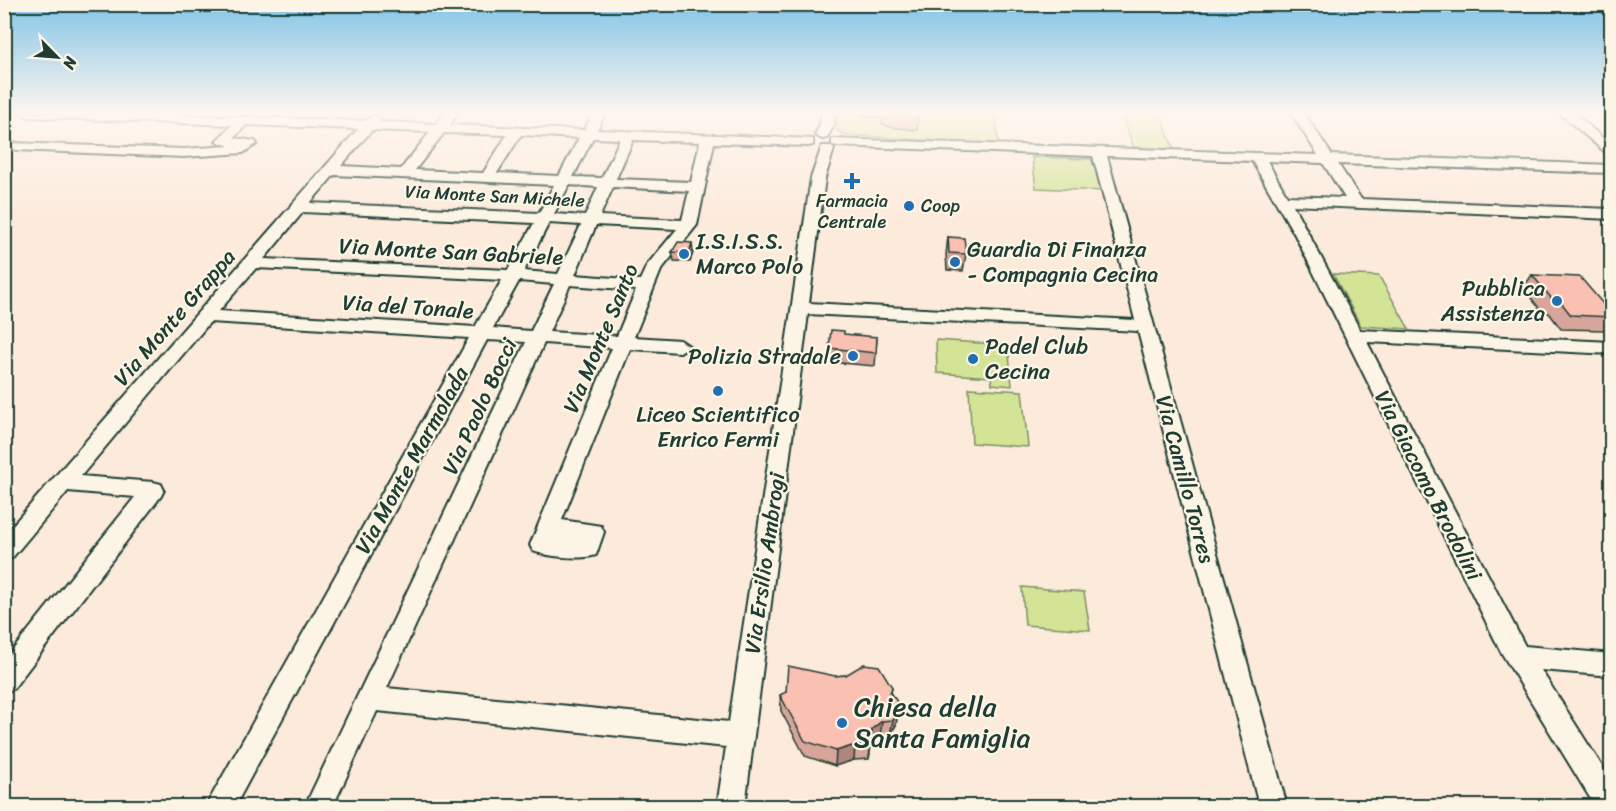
<svg xmlns="http://www.w3.org/2000/svg" width="1616" height="811" viewBox="0 0 1616 811" font-family="Sriracha,sans-serif">
<rect width="100%" height="100%" fill="#fceadb"/>
<filter id="ink" filterUnits="userSpaceOnUse"><feTurbulence type="fractalNoise" baseFrequency=".0167" numOctaves="2"/><feDisplacementMap in="SourceGraphic" scale="12" xChannelSelector="R" yChannelSelector="G"/><feConvolveMatrix kernelMatrix="1 2 1 2 8 2 1 2 1" color-interpolation-filters="sRGB"/></filter>
<g filter="url(#ink)">
<g fill="#d4e497" stroke="#7a9066" stroke-width="1.5">
<path d="M838 113H996L998 145 845 135 837 131Z"/>
<path d="M1121 113H1160L1174 150 1134 148Z"/>
<path d="M1032 157 1091 159 1104 191 1036 188Z"/>
<path d="M1333 274 1379 276 1409 329 1361 326Z"/>
<path d="M936 340 1008 345 1012 386 992 384 991 377 937 373Z"/>
<path d="M969 388 1022 391 1028 447 972 443Z"/>
<path d="M1022 587 1084 592 1090 630 1025 625Z"/>
</g>
<g fill="none" stroke-linecap="round" stroke-linejoin="round">
<g stroke="#1f3d34" stroke-width="4">
<g id="minor">
<path d="M21 113H128L365 121 374 115 381 119 379 122 436 124 445 113H458L450 125 584 130 593 113H605L597 130 813 139V145L808 146 714 143 697 225 661 270 634 337 680 340 689 346 680 352 630 349 562 520 601 526 604 532 596 555C579 560 550 557 533 551L530 545 612 348 544 343 387 688 729 722 811 178 822 146H832L834 149 825 178 809 303 1135 320 1093 156 837 146 832 145V139L1318 155 1291 113H1304L1332 155 1612 165V173L1338 164 1361 199 1612 209V219L1293 205 1360 330 1612 342V354L1367 342 1525 646 1612 654V676L1541 670 1612 782V806H1595L1501 652 1295 235 1252 161 1107 156 1287 806H1259L1138 331 808 314 745 806H717L726 747 377 711 333 806H305L526 342 487 340 235 806H206L469 338 210 322 81 476 153 482 161 484 164 490 161 496 13 689 4 693V661L135 497 68 491 12 558 4 560V535L358 129 246 125 234 138 255 141 257 144 243 153 184 157 16 150 9 146 11 143 184 149 229 146 216 141 232 125 28 117ZM372 130 430 132 401 169 341 166ZM444 133 507 135 483 173 415 170ZM521 135 579 138 559 176 497 173ZM593 138 620 139 602 178 573 177ZM633 140 700 142 691 182 616 179ZM1267 161 1323 163 1345 198 1287 196ZM334 175 554 185 539 213 310 203ZM569 185 598 187 585 216 554 214ZM613 187 689 191 682 220 600 216ZM303 212 534 223 508 270 264 259ZM549 223 581 225 558 274 524 271ZM596 225 677 229 647 265 640 280 575 275ZM256 268 502 280 475 327 219 311ZM519 281 554 284 531 331 493 328ZM570 285 636 290 617 336 549 332Z"/>
<path d="M821 113H835L834 125 827 138 822 139 815 135 820 125Z"/>
<path d="M1559 113H1574L1612 146V158Z"/>
</g>
</g>
<use href="#minor" fill="#fcf5e5" fill-rule="evenodd"/>
</g>
<g fill="#d7a599" stroke="#1f3d34" stroke-width="1.5">
<path d="M864 113H918L917 130 890 127 882 124 881 117H863Z"/>
<path d="M948 237 966 254 963 271 947 270 946 254Z"/>
<path d="M672 252H693L690 262 674 261Z"/>
<path d="M1532 275 1611 313V322L1604 330 1561 329 1549 313H1543L1523 288Z"/>
<path d="M877 337 875 366 829 362V348Z"/>
<path d="M846 675 892 687 891 695 896 725 890 735 880 737 871 745 869 759 854 760 835 766 805 756 781 711 780 695 835 676Z"/>
</g>
<g fill="#af867d" stroke="#1f3d34" stroke-width="1.5">
<path d="M692 243 693 252 690 262 689 253Z"/>
<path d="M899 709 896 725 890 735 893 720Z"/>
<path d="M882 721 880 737 871 745 869 759 872 729Z"/>
<path d="M855 745 854 760 835 766 836 751Z"/>
</g>
<g fill="#fac0b2" stroke="#1f3d34" stroke-width="1.5">
<path d="M948 237 964 238 966 254 949 253Z"/>
<path d="M678 242 692 243 689 253 672 252Z"/>
<path d="M1532 275 1580 277 1611 313V317L1571 315 1559 300H1553Z"/>
<path d="M831 330 844 331V334L877 337 876 353 829 348Z"/>
<path d="M864 664 879 666 892 687 890 693 896 700 899 709 893 720 882 721 872 729 870 744 855 745 836 751 805 741 780 695 786 692 788 666 835 676 846 675Z"/>
</g>
</g>
<linearGradient id="sky" x2="0" y2="1"><stop stop-color="#83c4e7"/><stop offset="0.5" stop-color="#fef6ef"/><stop offset="1" stop-color="#fef6ef" stop-opacity="0"/></linearGradient>
<rect width="1616" height="226" fill="url(#sky)"/>
<g fill="#1f6fb2" stroke="#fcf5e5" stroke-width="2">
<path d="M849 172h6v6h6v6h-6v6h-6v-6h-6v-6h6z"/>
<circle cx="909" cy="206" r="6"/>
<circle cx="684" cy="254" r="6"/>
<circle cx="955" cy="262" r="6"/>
<circle cx="1557" cy="301" r="6"/>
<circle cx="853" cy="356" r="6"/>
<circle cx="973" cy="359" r="6"/>
<circle cx="718" cy="391" r="6"/>
<circle cx="842" cy="723" r="6"/>
</g>
<g text-anchor="middle" stroke-width="4.5" stroke-linejoin="round" paint-order="stroke">
<g font-size="18" fill="#1f3d34" stroke="#fcf5e5">
<text transform="translate(495 196) rotate(3)" y="6">Via Monte San Michele</text>
</g>
<g font-size="18" fill="#1f3d34" stroke="#fcf5e5">
<text x="852" y="207">Farmacia<tspan x="852" dy="21">Centrale</tspan></text>
<text x="921" y="212" text-anchor="start">Coop</text>
</g>
<g font-size="22" fill="#1f3d34" stroke="#fcf5e5" text-anchor="start">
<text x="696" y="249">I.S.I.S.S.<tspan x="696" dy="25">Marco Polo</tspan></text>
<text x="967" y="257">Guardia Di Finanza<tspan x="967" dy="25">- Compagnia Cecina</tspan></text>
<text x="1545" y="296" text-anchor="end">Pubblica<tspan x="1545" dy="25">Assistenza</tspan></text>
<text x="985" y="354">Padel Club<tspan x="985" dy="25">Cecina</tspan></text>
<text x="841" y="364" text-anchor="end">Polizia Stradale</text>
<text x="718" y="422" text-anchor="middle">Liceo Scientifico<tspan x="718" dy="25">Enrico Fermi</tspan></text>
</g>
<g font-size="22" fill="#1f3d34" stroke="#fcf5e5">
<text transform="translate(451 251) rotate(3)" y="8">Via Monte San Gabriele</text>
<text transform="translate(408 306) rotate(4)" y="8">Via del Tonale</text>
<text transform="translate(174 317) rotate(-49)" y="8">Via Monte Grappa</text>
<text transform="translate(600 338) rotate(-67)" y="8">Via Monte Santo</text>
<text transform="translate(479 406) rotate(-65)" y="8">Via Paolo Bocci</text>
<text transform="translate(411 460) rotate(-61)" y="8">Via Monte Marmolada</text>
<text transform="translate(1186 479) rotate(75)" y="8">Via Camillo Torres</text>
<text transform="translate(1429 485) rotate(63)" y="8">Via Giacomo Brodolini</text>
<text transform="translate(764 563) rotate(-82)" y="8">Via Ersilio Ambrogi</text>
</g>
<g font-size="27" fill="#1f3d34" stroke="#fcf5e5" text-anchor="start">
<text x="854" y="716">Chiesa della<tspan x="854" dy="31">Santa Famiglia</tspan></text>
</g>
</g>
<rect width="1616" height="811" fill="none" stroke="#fcf5e5" stroke-width="24"/>
<rect x="12" y="12" width="1592" height="787" fill="none" stroke="#1f3d34" stroke-width="2" filter="url(#ink)"/>
<g transform="translate(57 57) rotate(115)" stroke="#fcf5e5" stroke-width="4.5" paint-order="stroke">
<path d="M0-4.5L10 22L0 15L-10 22Z" fill="#1f3d34"/>
<text y="-9" font-size="16" font-weight="bold" text-anchor="middle" fill="#1f3d34">N</text>
</g>
</svg>
